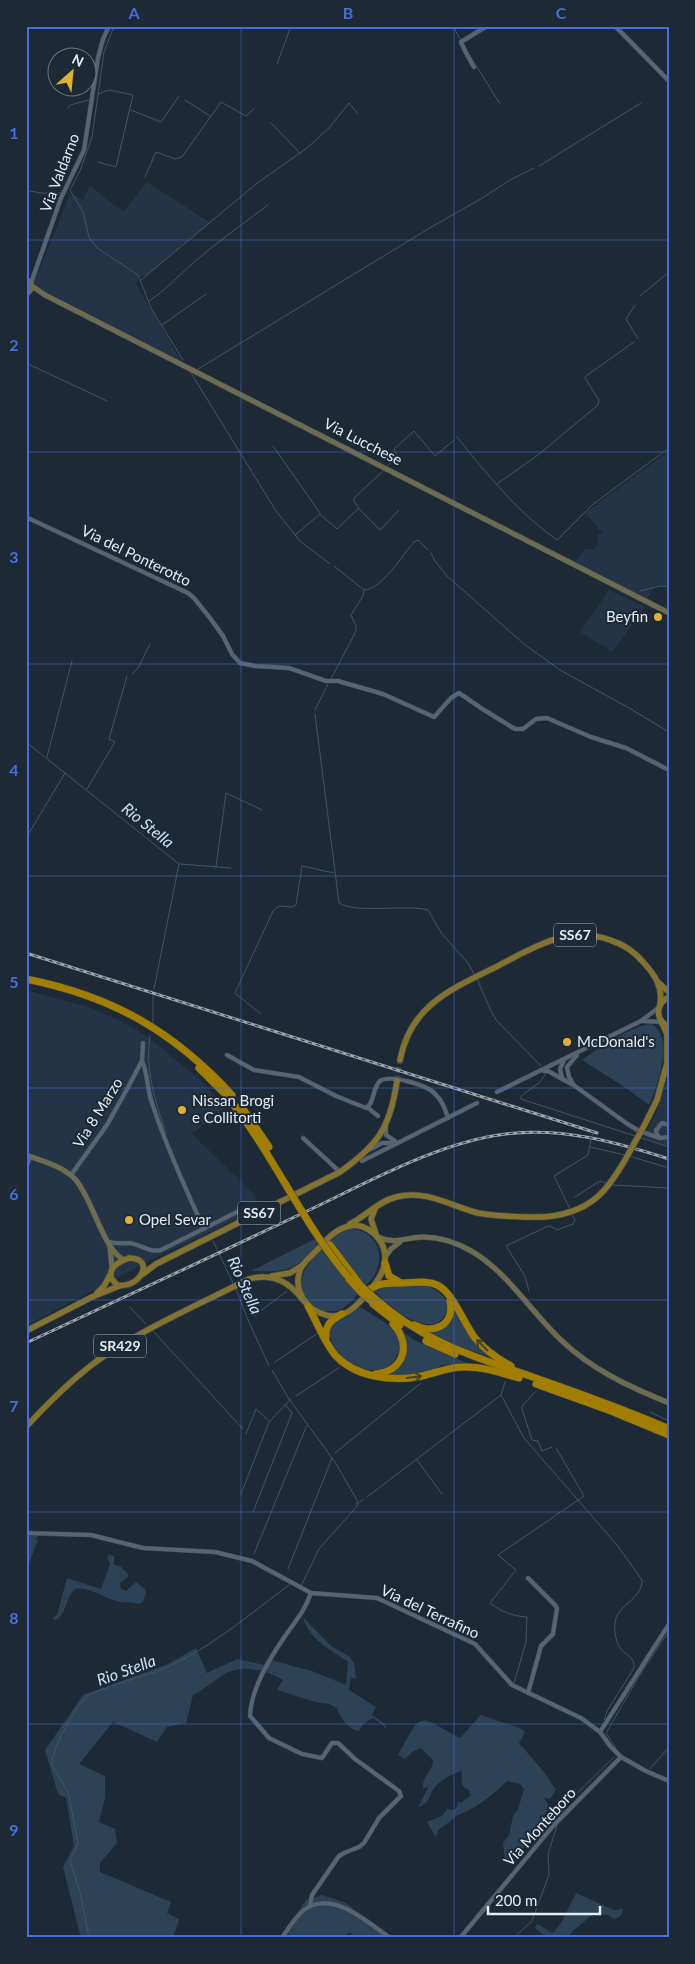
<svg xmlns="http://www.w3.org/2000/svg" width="695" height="1964" viewBox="0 0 695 1964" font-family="Lato,sans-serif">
<rect width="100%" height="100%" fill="#1d2935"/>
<g fill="#223445">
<path d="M147 182 211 223 147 275 139 277 136 284 181 361 33 285 70 194 83 200 90 186 123 212Z"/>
<path d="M669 451V586L656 585 647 599 575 562 585 549H594L598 544 597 536 602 532 585 513Z"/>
<path d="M609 590 645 607 612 652 580 632Z"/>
<path d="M26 990 89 1007 127 1024 153 1041 206 1085 225 1108 192 1134 252 1192 262 1207 147 1262 26 1326Z"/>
<path d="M669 1071V1146L643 1138 658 1109Z"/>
</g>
<g fill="#2c4257">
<path d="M651 1024C675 1034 658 1088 649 1105L626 1088 582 1060C597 1049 633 1025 651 1024Z"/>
<path d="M345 1229C370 1227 387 1248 376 1272 373 1280 365 1286 359 1292 354 1299 347 1307 339 1310 330 1313 317 1311 310 1304 284 1277 321 1251 339 1232Z"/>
<path d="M315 1239 318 1243C294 1272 287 1272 251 1271Z"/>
<path d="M420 1284C442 1289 462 1308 435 1324 412 1327 389 1305 373 1290L380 1285Z"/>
<path d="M360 1307C384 1322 417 1336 389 1367 382 1369 377 1371 369 1370 349 1367 327 1347 329 1327L336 1319 344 1318Z"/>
<path d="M453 1307C463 1328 475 1344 493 1358L452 1344 427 1332 435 1331Z"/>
<path d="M404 1333 416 1341 467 1363 442 1365 428 1372 406 1376 385 1374C404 1367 410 1353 404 1333Z"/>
<path d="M26 1534H39L37 1538 34 1539 38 1540 26 1572Z"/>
<path d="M109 1554 114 1556V1565L120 1566 128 1574V1577L120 1583 121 1589 126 1591 136 1582 145 1589 146 1592 143 1602 139 1604C133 1602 126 1603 120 1602 106 1599 88 1586 75 1589 65 1597 67 1617 54 1620L53 1618 57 1615 67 1578 101 1589 110 1564 107 1558Z"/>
<path d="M303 1617 331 1646 349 1656 354 1663 356 1679 351 1677 349 1690 376 1707 372 1715 385 1724 386 1730 383 1725 373 1718 363 1724 359 1731C350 1732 339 1716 337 1708L329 1704 315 1702 277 1690 283 1680C265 1670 242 1663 223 1675 213 1681 204 1690 193 1695L186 1723 167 1727 157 1742 113 1722 79 1764 105 1776V1798L99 1822 115 1829 117 1843 100 1863V1872L171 1902 167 1913 179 1919 173 1938H81L63 1867 74 1846 66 1798 58 1794 45 1750 83 1695 168 1664 196 1648 207 1673 237 1659 264 1665 267 1659 312 1671 346 1685 348 1662C330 1649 309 1640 303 1617Z"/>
<path d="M481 1715 522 1729 525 1732 519 1743 544 1772 556 1790 550 1799 544 1798 549 1805 548 1809 521 1852 505 1861 503 1843 509 1835 513 1816 518 1809 524 1789 520 1784 507 1781C491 1797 475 1809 454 1817 448 1827 438 1824 436 1838L427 1822 442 1816 447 1809 454 1810 456 1808 458 1802 461 1803 470 1796 469 1790C460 1787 461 1779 462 1771 454 1773 439 1781 435 1787 428 1796 430 1804 418 1807L429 1786 423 1789C422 1774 433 1772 433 1760L421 1748 412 1752 405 1759 398 1755C423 1710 416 1714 460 1738Z"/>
<path d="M576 1893 614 1910 623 1909C623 1914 619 1918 614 1919L608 1915 593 1914 573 1931 568 1938H547L535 1928 537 1924 553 1933 561 1923Z"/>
<path d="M322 1895 346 1903 391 1938H354L350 1932 342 1938H296L285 1932 306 1900Z"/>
</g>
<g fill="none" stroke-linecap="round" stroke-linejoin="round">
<g stroke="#445365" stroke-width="1">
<path d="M114 26 104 52 92 137 80 171 70 190 83 212 89 237 97 248 138 275 152 310 183 360"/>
<path d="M453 26 460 39"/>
<path d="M26 28 49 26"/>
<path d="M469 54 500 104"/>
<path d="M277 64 291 26"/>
<path d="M185 100 210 116"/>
<path d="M68 108 70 105 89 100"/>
<path d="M131 110 161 122 179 96"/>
<path d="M271 123 300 153"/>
<path d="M98 162 116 167 133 95 109 90 98 94"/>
<path d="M539 166 641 103"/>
<path d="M145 177 156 152 175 159 182 157 221 102 246 116 254 109"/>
<path d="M26 190 40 193H60"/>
<path d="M141 280 256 184 307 148 329 128 349 103 358 114"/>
<path d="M640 296 669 272"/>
<path d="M149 301C166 290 178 276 193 263 217 242 243 224 268 205"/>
<path d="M635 305 626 319 638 339"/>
<path d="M162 325 206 294"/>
<path d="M26 363 107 401"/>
<path d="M198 369 433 226 479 200 510 180 534 168"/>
<path d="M191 373 276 511 300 541 330 564"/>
<path d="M457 437C487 474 517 512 557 540L592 505 669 448"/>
<path d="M273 446 320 513"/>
<path d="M388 465 398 457 394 449 414 431 435 456 454 440"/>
<path d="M497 484 538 455 598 405 599 400 585 378 586 376 634 342"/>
<path d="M359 509 380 530 399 510"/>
<path d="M295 535 320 514 337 529 359 508 354 501V498L383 471"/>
<path d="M431 553 435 561 447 576 524 644 560 670 629 708 669 732"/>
<path d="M334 566 364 590C383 589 402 555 414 542L418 540 428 550"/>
<path d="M640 591 660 586 669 587"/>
<path d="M132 674 138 668 150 644"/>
<path d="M331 679 356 631V626L351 615 363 596 364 590"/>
<path d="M315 710 328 684"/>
<path d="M315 714 339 903C355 914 407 904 428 910L442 934 468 963 475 976"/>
<path d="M26 742 179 864 154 989"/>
<path d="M47 757 72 661"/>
<path d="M87 789 115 742 109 739 127 676"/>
<path d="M26 838 65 773"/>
<path d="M180 864 231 868"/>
<path d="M216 867 226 793 262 810"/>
<path d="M477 979 491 1011 497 1021 541 1066"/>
<path d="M261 1014 235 993 273 911 279 906 293 907 296 905 302 866 334 873"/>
<path d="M153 1023V995"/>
<path d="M150 1036C145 1070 155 1101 166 1133"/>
<path d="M547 1072 540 1082 521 1096V1099L635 1136"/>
<path d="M592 1136 593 1134"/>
<path d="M641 1138 669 1147"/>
<path d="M590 1147 625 1155"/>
<path d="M629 1156 669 1168"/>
<path d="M612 1185 669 1188"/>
<path d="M575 1197 600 1181 606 1183"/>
<path d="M571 1211 554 1176 588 1155 591 1140"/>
<path d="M213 1241 233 1283"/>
<path d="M236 1289 248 1320 269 1366"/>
<path d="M529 1291 525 1276 506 1246 546 1227 550 1226 557 1230 573 1224 575 1221 572 1214"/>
<path d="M130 1307 146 1324"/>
<path d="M254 1316 287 1291"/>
<path d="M153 1331 243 1429"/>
<path d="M275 1362 318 1333"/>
<path d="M272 1370 289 1399 335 1462 357 1500V1506L351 1513 319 1549 301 1586"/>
<path d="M535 1392 522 1406V1409L532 1440 538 1441 542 1451 552 1447"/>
<path d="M501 1395 524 1438 617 1545 642 1580C642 1600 617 1604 615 1623 614 1630 616 1644 621 1649 627 1656 635 1657 634 1668L607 1711 604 1720"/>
<path d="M296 1396 340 1367"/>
<path d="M650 1412 669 1421"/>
<path d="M246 1434 256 1409 269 1421"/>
<path d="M335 1453 421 1383"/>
<path d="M417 1460 442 1494"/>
<path d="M241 1494 269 1422 291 1399"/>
<path d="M367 1497 501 1395 505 1382"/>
<path d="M357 1504 364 1499"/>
<path d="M253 1512 292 1413 285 1404"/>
<path d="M254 1554 307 1425"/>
<path d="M288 1569 332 1458"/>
<path d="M514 1683 526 1642 527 1617C512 1616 502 1612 490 1603L516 1570 498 1555 584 1496 556 1448"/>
<path d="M617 1750 606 1733 641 1673 669 1631"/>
<path d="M650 1769 669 1747"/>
<path d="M562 1812 565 1805 614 1757"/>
<path d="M89 1938 81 1896 70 1860 78 1844 71 1806 69 1794 52 1765C50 1752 78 1701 89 1695 119 1681 152 1676 182 1660 220 1640 254 1611 289 1585"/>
<path d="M513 1938 532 1921 549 1875 548 1854 557 1826"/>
</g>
<path stroke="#3b4652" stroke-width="5.5" stroke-dasharray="5.5 3" stroke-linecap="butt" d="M397 1081 400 1060"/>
<g stroke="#3b4650" stroke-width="5">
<g id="street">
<path d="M615 26 669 81"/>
<path d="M474 67 465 51 461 42 487 26"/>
<path d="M31 283 61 198 84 150 98 58 103 39 109 26"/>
<path d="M26 517 188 593 194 598 210 618 223 636 232 654 240 663 255 666 289 668 326 681H338L383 694 434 717 451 698 459 693 484 710 515 729H523L536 719 547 718 591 737 626 748 669 770"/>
<path d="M643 1021 661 1022"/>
<path d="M227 1055 254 1070 299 1077 336 1096 366 1108C375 1103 372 1088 380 1081 390 1074 428 1085 435 1094 442 1100 445 1109 448 1118"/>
<path d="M142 1061C148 1074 147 1090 152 1103 166 1146 185 1188 204 1229"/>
<path d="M544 1071H548L575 1086 626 1123 639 1131 660 1138"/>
<path d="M562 1078 560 1069 564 1060"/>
<path d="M573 1084 569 1077 567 1067 577 1055"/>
<path d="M497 1092 641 1021 658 1008"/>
<path d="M367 1107 378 1116"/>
<path d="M669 1125 662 1123 656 1130 657 1135 660 1138 669 1137"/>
<path d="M386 1126V1135L395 1141"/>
<path d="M303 1138 340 1172"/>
<path d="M369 1150 382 1143H395"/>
<path d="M362 1161 477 1103"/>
<path d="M26 1168 30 1157"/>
<path d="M71 1175 107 1125 127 1089 142 1061 143 1043"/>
<path d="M108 1242C116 1244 121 1243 129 1243 141 1244 148 1253 161 1250L247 1207"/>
<path d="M26 1533 91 1535 143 1548 215 1552 252 1561 311 1593 377 1598 475 1644 512 1685 581 1718 600 1732 611 1747 621 1757 646 1771 669 1781"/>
<path d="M528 1578 555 1605 557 1608 553 1634 541 1646 528 1693"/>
<path d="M600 1732 669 1624"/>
<path d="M310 1906 312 1895 339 1856 344 1853 359 1847 364 1843 379 1818 401 1796 399 1791 355 1759 338 1743H332L322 1758 302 1754 269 1738 250 1716C251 1689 269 1660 283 1639 294 1623 305 1611 311 1593"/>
<path d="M282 1938C288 1929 295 1917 304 1910 332 1889 367 1922 390 1938"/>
<path d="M460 1938 553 1826 621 1757"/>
</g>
</g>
<g stroke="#3b4650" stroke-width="6">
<g id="secondary">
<path d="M26 279 31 283 32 288 26 295"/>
<path d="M32 286 45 295 669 613"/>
<path d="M26 1155C43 1161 62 1166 75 1179 92 1197 104 1253 125 1260"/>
<path d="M378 1237C394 1245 407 1237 423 1237 441 1237 458 1243 473 1252 509 1274 531 1312 561 1340 592 1370 630 1387 669 1403"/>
<path d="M110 1247 112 1268"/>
<path d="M385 1257 391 1249 400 1242"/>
</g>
</g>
<g stroke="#3b4650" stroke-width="7">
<g id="primary">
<path d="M659 983 669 992"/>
<path d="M669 997C655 1004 655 1020 669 1027"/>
<path d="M662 1023 667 1034V1061"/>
<path d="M400 1060C410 1006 451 989 496 967 532 948 568 925 610 940 623 944 635 952 644 963 655 975 663 987 660 1004"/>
<path d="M657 1100 669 1056"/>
<path d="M375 1209 371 1219 376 1234"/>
<path d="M350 1224C366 1216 379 1201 396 1197 425 1189 451 1206 478 1213 500 1217 522 1217 544 1217"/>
<path d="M355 1225C375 1228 389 1246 384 1266 381 1280 356 1310 343 1314 336 1317 327 1316 320 1313 302 1306 292 1284 302 1266 306 1260 312 1255 318 1249 329 1237 337 1227 355 1225Z"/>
<path d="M129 1258C157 1258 139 1290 117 1285L111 1278C109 1266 119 1262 129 1258Z"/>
<path d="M143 1274 156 1264 340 1172C378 1145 390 1128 397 1081"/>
<path d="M272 1276 290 1273 303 1265"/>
<path d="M97 1293 104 1286 110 1275"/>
<path d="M26 1331 92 1297 119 1286"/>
<path d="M26 1427C48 1403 71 1380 97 1361 144 1328 198 1305 249 1279 274 1272 290 1283 304 1301"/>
</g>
</g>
<g stroke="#3b4650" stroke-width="8">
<g id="highway">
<path d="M26 979C112 996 173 1031 232 1095"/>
<path d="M199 1068 227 1096"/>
<path d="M330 1245 361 1286"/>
<path d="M385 1263 389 1276 398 1281"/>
<path d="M349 1279 362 1293"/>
<path d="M370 1289C381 1282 391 1283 403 1283 414 1283 427 1280 437 1285 453 1292 464 1324 475 1338 485 1350 498 1359 511 1366"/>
<path d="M372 1296C422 1341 468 1355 530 1376 577 1393 624 1409 669 1429"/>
<path d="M373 1304 400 1325"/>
<path d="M308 1306C317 1322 324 1342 336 1356 357 1378 394 1382 422 1376 436 1373 449 1367 463 1367 482 1366 501 1373 519 1378"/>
<path d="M414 1325C434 1335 455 1325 450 1301"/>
<path d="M326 1337C325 1325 332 1319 342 1314"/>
<path d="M426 1341 455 1354"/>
<path d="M376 1374C404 1371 412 1344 393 1324"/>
<path d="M536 1384 611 1411 669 1435"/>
</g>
</g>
<use href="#street" stroke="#576573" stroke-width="4"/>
<use href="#secondary" stroke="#6d6c50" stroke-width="5"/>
<use href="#primary" stroke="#83732e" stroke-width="5.5"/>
<use href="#highway" stroke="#a17d00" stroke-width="7"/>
<g stroke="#9ba5ae" stroke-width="3">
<g id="rail">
<path d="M26 953 597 1133"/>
<path d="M26 1343C118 1300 211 1257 303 1213 365 1184 438 1142 506 1134 562 1127 616 1142 669 1159"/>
</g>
</g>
<use href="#rail" stroke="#1d2935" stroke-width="1" stroke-dasharray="4" stroke-linecap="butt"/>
<g stroke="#3b4650" stroke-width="7" stroke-linecap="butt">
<path id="primary-bridge" d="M544 1217C592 1213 609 1190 630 1151 640 1134 649 1117 657 1100"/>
</g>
<g stroke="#3b4650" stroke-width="8" stroke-linecap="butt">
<g id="highway-bridge">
<path d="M229 1099C274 1155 302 1223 349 1278"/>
<path d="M241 1106 269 1147"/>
<path d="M361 1286 372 1296"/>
<path d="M362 1293 370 1300"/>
</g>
</g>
<use href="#primary-bridge" stroke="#83732e" stroke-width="5.5"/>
<use href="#highway-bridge" stroke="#a17d00" stroke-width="7"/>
</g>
<defs><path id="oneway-shaft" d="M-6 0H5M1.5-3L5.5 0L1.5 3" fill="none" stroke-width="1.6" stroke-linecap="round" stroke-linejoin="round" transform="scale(1.25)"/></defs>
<g stroke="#454225">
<use href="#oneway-shaft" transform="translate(482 1345) rotate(-135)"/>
<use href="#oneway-shaft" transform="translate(414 1377) rotate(-7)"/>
</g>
<path fill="none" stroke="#456ede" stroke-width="1" stroke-opacity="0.55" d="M241 26V1938M454 26V1938M26 240H669M26 452H669M26 664H669M26 876H669M26 1088H669M26 1300H669M26 1512H669M26 1724H669"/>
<g fill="#ddb133" stroke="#1d2935" stroke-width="2">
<circle cx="658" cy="617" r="5"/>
<circle cx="567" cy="1042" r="5"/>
<circle cx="182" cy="1110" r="5"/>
<circle cx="129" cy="1220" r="5"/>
</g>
<g text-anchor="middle" stroke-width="4" stroke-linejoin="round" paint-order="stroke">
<g fill="#1d2935" stroke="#a8b2bb" stroke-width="1">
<rect x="554" y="923.5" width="42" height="23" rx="4"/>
<rect x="238" y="1201.5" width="42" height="23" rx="4"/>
<rect x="94" y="1334.5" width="52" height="23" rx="4"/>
</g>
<g font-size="14" font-weight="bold" fill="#e4ecf4">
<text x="575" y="940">SS67</text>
<text x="259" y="1218">SS67</text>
<text x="120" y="1351">SR429</text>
</g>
<g font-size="15" fill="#e4ecf4" stroke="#1d2935">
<text transform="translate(60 173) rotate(-69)" y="5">Via Valdarno</text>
<text transform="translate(363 442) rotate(27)" y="5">Via Lucchese</text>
<text transform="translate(136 556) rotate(26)" y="5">Via del Ponterotto</text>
<text transform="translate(98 1113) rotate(-58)" y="5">Via 8 Marzo</text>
<text transform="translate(430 1612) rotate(25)" y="5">Via del Terrafino</text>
<text transform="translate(540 1827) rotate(-48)" y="5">Via Monteboro</text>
</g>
<g font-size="15" fill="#e4ecf4" stroke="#1d2935" text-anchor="start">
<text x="648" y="622" text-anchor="end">Beyfin</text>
<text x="577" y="1047">McDonald's</text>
<text x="192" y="1106">Nissan Brogi<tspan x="192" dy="17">e Collitorti</tspan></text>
<text x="139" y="1225">Opel Sevar</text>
</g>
<g font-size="16" font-style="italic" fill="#c9e0f7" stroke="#1d2935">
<text transform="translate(148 825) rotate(39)" y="6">Rio Stella</text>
<text transform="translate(245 1285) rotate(66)" y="6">Rio Stella</text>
<text transform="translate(126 1670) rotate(-20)" y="6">Rio Stella</text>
</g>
</g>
<rect width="695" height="1964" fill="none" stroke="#1d2935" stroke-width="55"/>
<g transform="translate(72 72) rotate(27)"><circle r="24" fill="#1d2935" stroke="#6d7781"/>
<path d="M0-4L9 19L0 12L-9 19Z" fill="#ddb133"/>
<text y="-8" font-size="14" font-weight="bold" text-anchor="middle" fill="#e4ecf4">N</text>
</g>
<path d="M488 1906v8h112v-8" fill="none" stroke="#e4ecf4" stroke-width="2.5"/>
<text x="495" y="1906" font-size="15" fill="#e4ecf4" stroke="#1d2935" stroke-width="4" paint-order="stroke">200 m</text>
<rect x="28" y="28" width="640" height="1908" fill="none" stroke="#456ede" stroke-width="2"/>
<g font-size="16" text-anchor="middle" font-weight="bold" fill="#456ede">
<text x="134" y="19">A</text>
<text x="348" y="19">B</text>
<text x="561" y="19">C</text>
<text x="14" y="139">1</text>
<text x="14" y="351">2</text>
<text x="14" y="563">3</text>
<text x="14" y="776">4</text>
<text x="14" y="988">5</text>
<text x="14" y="1200">6</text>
<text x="14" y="1412">7</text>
<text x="14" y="1624">8</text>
<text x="14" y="1836">9</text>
</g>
</svg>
